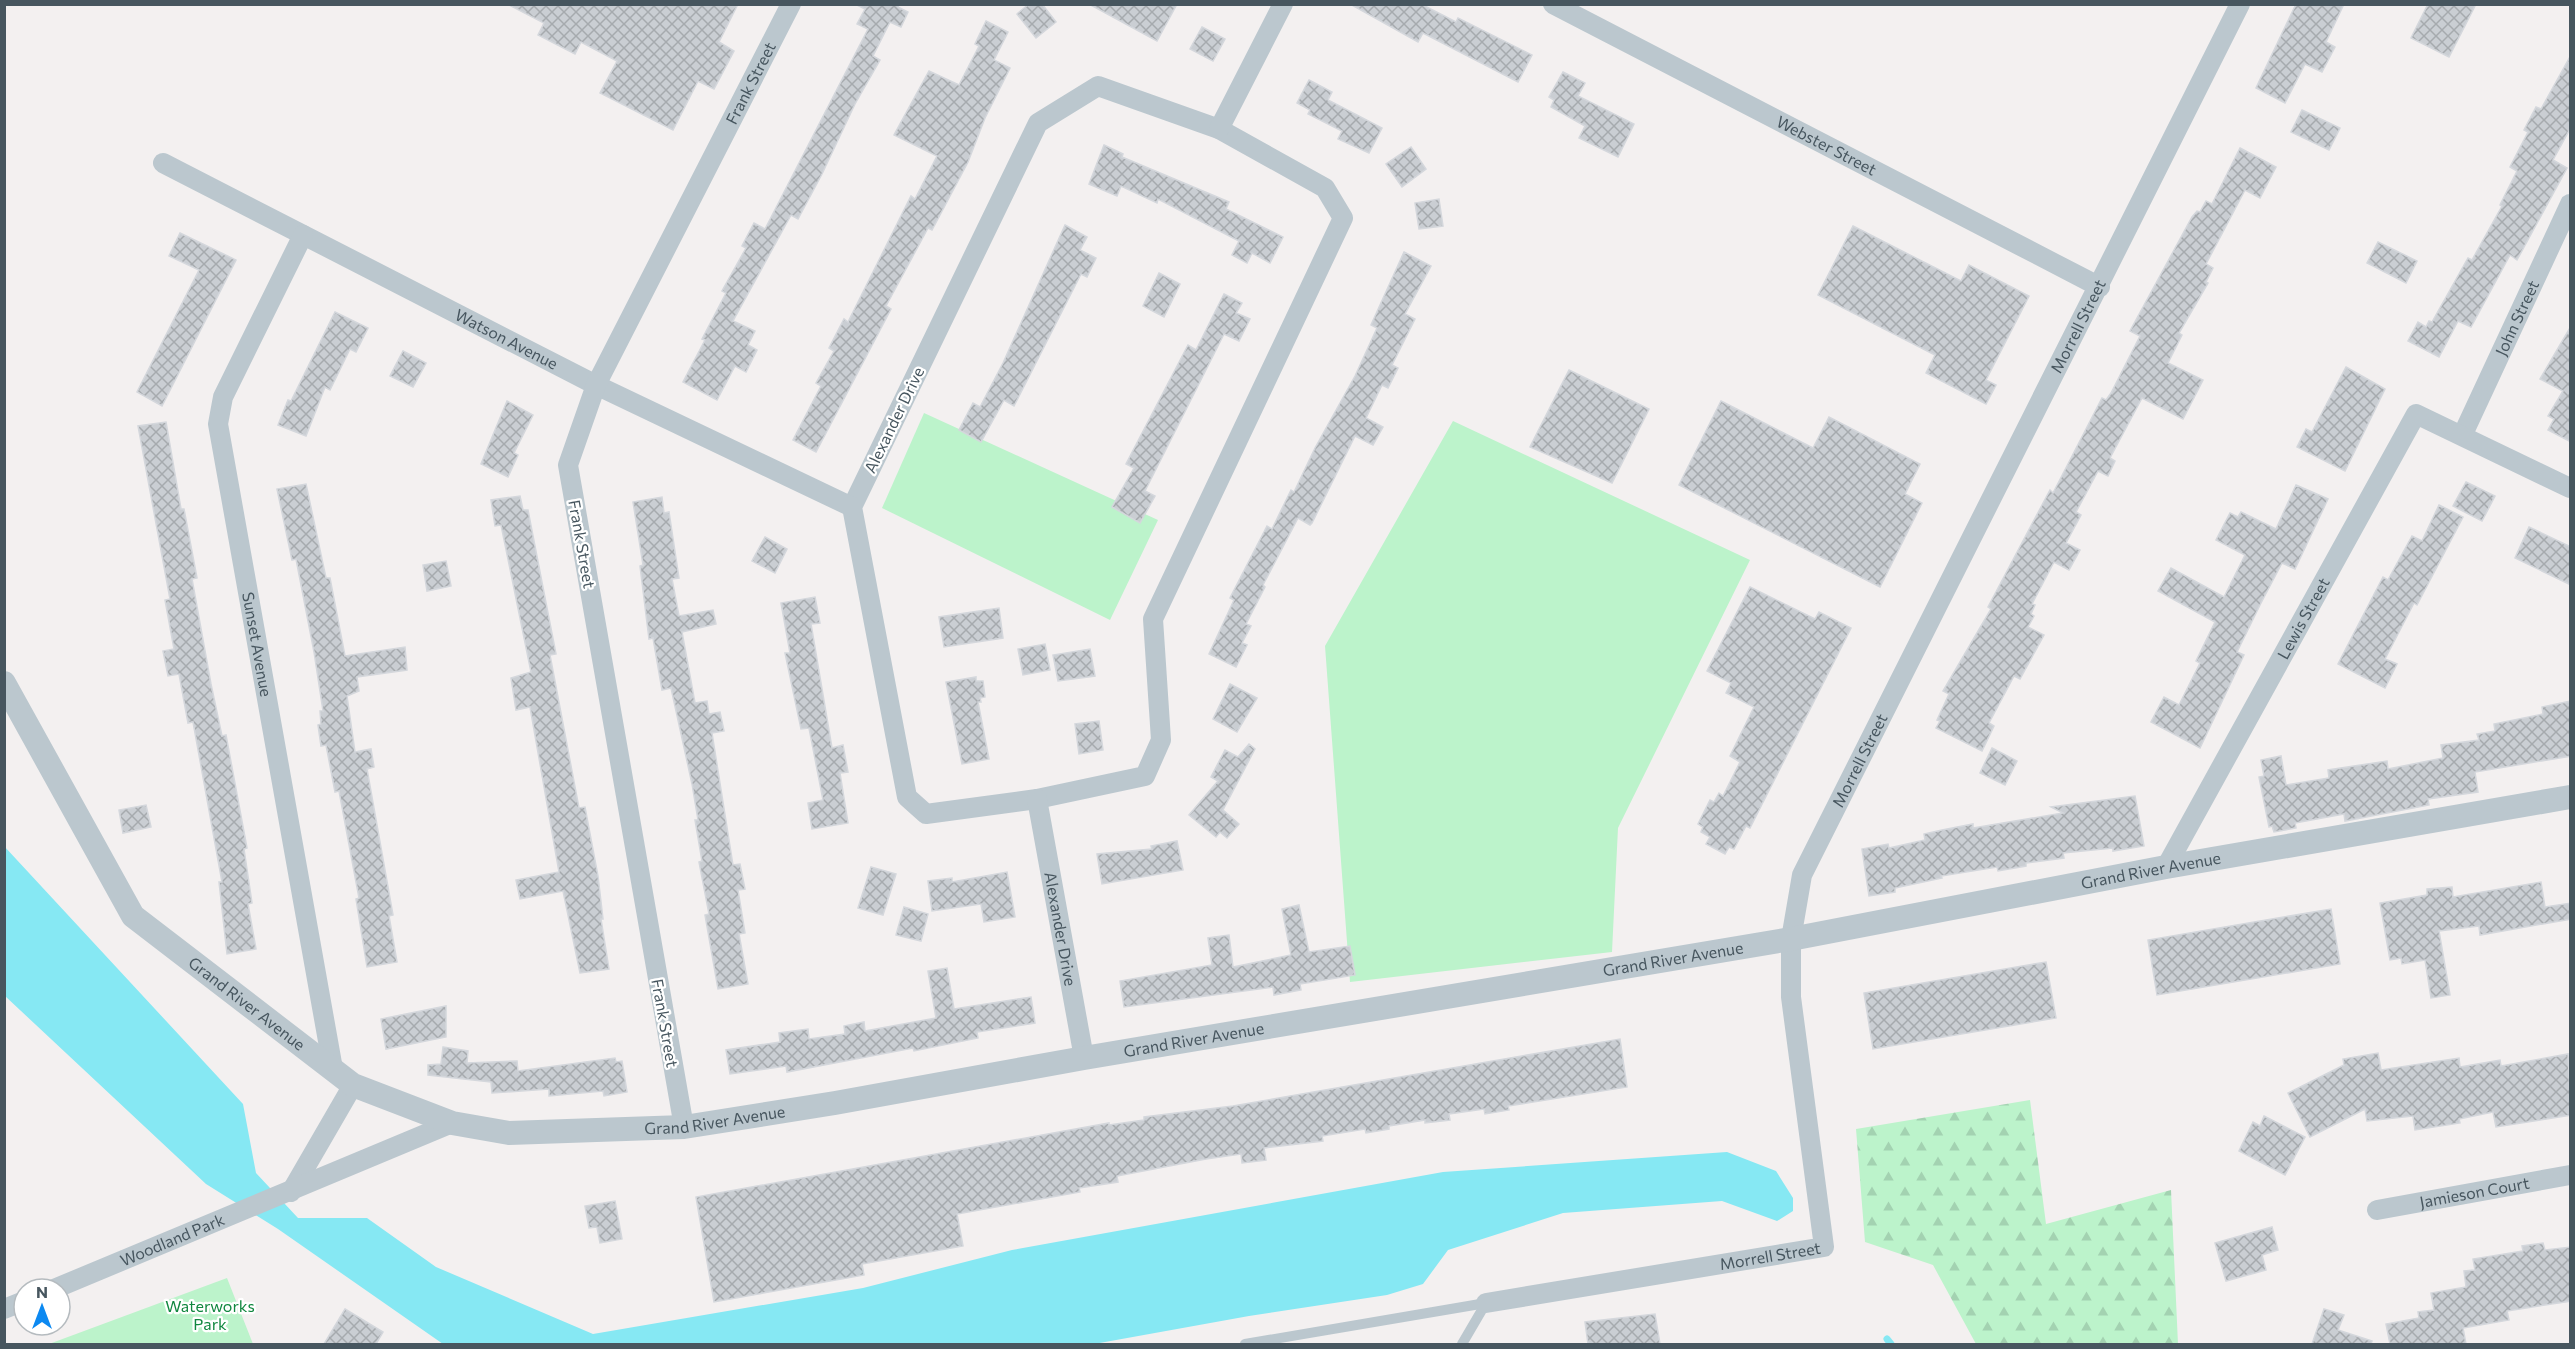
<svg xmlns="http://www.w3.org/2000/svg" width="2575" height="1349" viewBox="0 0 2575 1349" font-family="Commissioner,sans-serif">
<defs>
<pattern id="forest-firs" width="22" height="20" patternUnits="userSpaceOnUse" patternTransform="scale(1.5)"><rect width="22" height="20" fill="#bcf3cb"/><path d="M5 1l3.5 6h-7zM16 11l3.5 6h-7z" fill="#a3d2b1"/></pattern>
<pattern id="building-cross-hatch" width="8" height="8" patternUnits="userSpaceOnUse" patternTransform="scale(1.5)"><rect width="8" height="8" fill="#caced3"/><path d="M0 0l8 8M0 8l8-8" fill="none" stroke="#a6aaae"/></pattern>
</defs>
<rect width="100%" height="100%" fill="#f3f0f0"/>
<path fill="url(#forest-firs)" d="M2030 1100 2046 1224 2171 1190 2178 1344H1976L1933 1265 1865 1242 1856 1129Z"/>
<g fill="#bcf3cb">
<path d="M924 413 1158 520 1110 620 882 508Z"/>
<path d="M1453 421 1750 560 1618 828 1612 952 1350 982 1325 646Z"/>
<path d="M227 1278 253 1344H49Z"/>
</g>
<path fill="#86e8f3" d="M4 846 243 1104 256 1173 298 1218H367L436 1267 593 1334 863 1288 1012 1250 1443 1172 1727 1152 1776 1171 1793 1198V1211L1777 1221 1722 1201 1563 1213 1448 1250 1423 1284 1387 1295 1249 1316 1094 1344H443L278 1229 206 1184 5 996Z"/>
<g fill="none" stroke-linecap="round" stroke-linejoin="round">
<path stroke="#86e8f3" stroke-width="7" d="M1887 1339 1891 1344"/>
</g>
<g fill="url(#building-cross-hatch)" stroke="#d4d7dc" stroke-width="1.5">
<path d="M507 4H738L719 42 734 51 714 89 698 81 673 130 600 93 617 61 581 42 575 54 538 35 544 23Z"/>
<path d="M855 4H899L898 7 908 12 901 27 890 22 873 56 880 60 855 104 822 174 798 219 791 215 733 321 755 331 748 345 757 350 746 372 735 366 717 400 683 382 705 340 702 339 726 293 722 291 746 248 742 246 754 223 765 229 868 29 857 24 865 9Z"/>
<path d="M1029 4H1042L1056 22 1036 38 1017 14Z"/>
<path d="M1089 4H1177L1157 41Z"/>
<path d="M1350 4H1421L1456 22 1458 18 1532 55 1518 82 1423 33 1418 42Z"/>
<path d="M2296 4H2344L2326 42 2335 47 2322 72 2305 64 2285 103 2256 88Z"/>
<path d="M2428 4H2476L2449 57 2411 38Z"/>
<path d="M986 21 1008 32 994 60 1010 68 985 118 968 162 932 230 928 228 886 306 891 309 816 452 793 440 821 386 816 383 834 351 829 348 844 319 848 322 911 196 915 199 937 156 894 135 929 71 959 85 979 46 975 44Z"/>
<path d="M1202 27 1225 39 1213 61 1190 49Z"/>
<path d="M2571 55V127L2553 160 2567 168 2517 260 2510 255 2471 327 2458 321 2439 357 2408 341 2418 322 2426 327 2429 321 2432 322 2468 258 2472 260 2502 206 2500 205 2517 171 2510 167 2528 132 2524 130 2536 107 2541 109Z"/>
<path d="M1563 72 1585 83 1578 96 1634 124 1618 157 1579 138 1585 126 1551 107 1554 100 1549 97Z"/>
<path d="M1309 80 1332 92 1328 100 1382 128 1369 153 1338 139 1342 131 1308 114 1310 110 1297 103Z"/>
<path d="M2302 110 2340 128 2329 150 2291 132Z"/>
<path d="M1104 145 1123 154 1122 157 1229 202 1226 209 1283 237 1270 263 1252 253 1247 263 1232 255 1239 241 1158 199 1157 203 1121 186 1117 196 1089 184Z"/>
<path d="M1411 147 1426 169 1402 187 1386 164Z"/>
<path d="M2240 148 2276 167 2260 198 2245 190 2206 264 2213 268 2206 282 2208 283 2179 333 2182 335 2168 363 2203 380 2183 419 2142 398 2110 458 2115 461 2108 476 2098 471 2076 512 2081 515 2066 543 2080 550 2069 570 2054 562 2032 604 2035 605 2031 614 2034 616 2028 627 2044 635 2020 679 2014 676 1989 723 1994 726 1982 751 1936 728 1940 721 1937 720 1949 694 1943 691 1991 609 1988 607 2050 490 2053 493 2102 398 2106 400 2111 393 2140 336 2130 331 2192 217 2197 211 2200 212 2206 201 2212 204Z"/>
<path d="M1439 199 1443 226 1419 229 1415 203Z"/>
<path d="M1065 225 1087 237 1080 250 1096 258 1087 277 1081 274 1014 406 1004 400 981 442 959 430 973 403 980 407 1003 363Z"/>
<path d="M1853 226 1961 281 1969 265 2029 296 1986 380 1996 385 1986 404 1926 373 1935 355 1818 295Z"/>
<path d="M180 233 236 260 162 406 137 392 199 270 169 256Z"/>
<path d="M2378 242 2417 261 2406 283 2367 263Z"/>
<path d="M1404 252 1431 266 1405 314 1415 319 1392 365 1398 368 1388 388 1382 385 1366 418 1383 427 1373 445 1355 436 1312 523 1310 525 1298 518 1263 585 1265 587 1246 624 1251 626 1242 643 1247 645 1236 667 1209 654 1234 600 1230 598 1267 526 1272 529 1291 490 1294 492 1315 448 1355 376 1377 328 1371 325Z"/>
<path d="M1159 273 1180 284 1164 317 1143 306Z"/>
<path d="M1224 294 1242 303 1236 313 1250 319 1239 341 1224 334 1145 491 1155 496 1140 523 1112 507 1134 468 1126 464 1188 345 1196 350Z"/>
<path d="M335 312 368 328 356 352 350 349 330 390 325 387 306 436 278 425 288 400 291 401Z"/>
<path d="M2571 326V442L2548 430 2554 419 2548 416 2563 391 2540 379Z"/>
<path d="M403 351 426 363 413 387 390 376Z"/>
<path d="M2346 367 2385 389 2345 471 2297 447 2306 429 2312 432Z"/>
<path d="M1569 370 1649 409 1612 483 1530 447Z"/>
<path d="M507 401 533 415 514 453 518 455 508 477 481 464Z"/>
<path d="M1721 401 1813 448 1829 417 1920 464 1905 494 1922 503 1880 587 1679 485Z"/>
<path d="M166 422 181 509H184L197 578 192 579 211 684 222 736 226 735 247 848 244 849 252 903 248 904 256 949 227 954 219 882H222L193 722 188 723 179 674 168 676 163 651 174 649 165 600 170 599 138 426Z"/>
<path d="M2466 482 2495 496 2482 521 2453 506Z"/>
<path d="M306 484 326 578H330L345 656 405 647 407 670 357 677 359 691 347 696 355 752 371 749 374 767 367 769 393 915 389 916 397 962 367 967 356 899 359 898 339 791 335 792 326 745 321 746 318 725 321 724 320 711H323L314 652 296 559 292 560 277 489Z"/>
<path d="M2296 485 2328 499 2295 569 2282 563 2261 603 2237 652 2244 655 2200 748 2151 722 2164 697 2179 705 2200 663 2196 661 2215 622 2158 591 2171 568 2224 597 2245 555 2216 540 2230 513 2238 517 2241 512 2276 529Z"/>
<path d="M520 496 523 510H528L547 608 556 654 550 655 579 808 585 807 598 876 603 919H601L609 969 580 973 563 891 520 899 516 880 559 872 530 707 516 710 511 678 531 672 501 525 495 526 491 500Z"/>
<path d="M662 497 664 513 669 512 679 578 672 579 679 616 713 610 716 624 682 632 695 703 707 701 709 714 720 712 724 731 712 733 733 865 740 864 745 889 738 890 745 933 739 934 748 984 718 989 705 915 709 914 699 862 702 861 695 820H698L692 784 671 688 662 690 653 638 649 639 640 566 643 565 633 502Z"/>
<path d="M2439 505 2463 517 2417 605 2414 603 2385 659 2397 664 2385 688 2338 664 2383 577 2388 580 2412 536 2422 541Z"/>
<path d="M2529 527 2571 547V585L2515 558Z"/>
<path d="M765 537 787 549 775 573 752 561Z"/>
<path d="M446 561 451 586 427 591 423 565Z"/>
<path d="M1750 587 1815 619 1819 612 1851 628 1750 828 1746 826 1734 849 1729 847 1725 854 1706 844 1710 837 1701 832 1703 827 1698 824 1710 800 1714 802 1719 793 1723 796 1740 762 1730 756 1754 707 1726 693 1731 683 1707 671Z"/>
<path d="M815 597 820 623 811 624 832 748 843 745 848 772 840 773 848 823 812 829 808 803 823 800 809 728 801 729 785 653H790L781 603Z"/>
<path d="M999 608 1003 638 944 647 939 617Z"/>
<path d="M1045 644 1050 670 1023 675 1018 649Z"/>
<path d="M1090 649 1095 676 1058 681 1053 655Z"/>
<path d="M976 677V681H983L985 697 980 698 981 702H978L989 759 962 764 946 682Z"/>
<path d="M1230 684 1257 698 1237 732 1213 719Z"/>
<path d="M2571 701V756L2475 772 2478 792 2428 799 2429 805 2345 821 2344 814 2295 823 2296 828 2274 832 2272 826 2269 827 2259 777 2264 776 2261 760 2281 756 2286 785 2329 778 2328 770 2387 761 2388 769 2443 758 2441 745 2479 740 2477 734 2495 731 2494 724 2543 714 2542 707Z"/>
<path d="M1099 721 1103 750 1079 754 1075 724Z"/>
<path d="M1249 744 1255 749 1223 810 1239 824 1227 838 1220 832 1216 837 1189 815 1218 781 1211 777 1225 750 1238 757Z"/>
<path d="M1992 748 2017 761 2005 785 1980 773Z"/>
<path d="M2135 796 2144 846 2113 851V848L2063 853 2064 858 2026 863V866L1998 871 1997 867 1941 876 1942 878 1895 888V892L1869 896 1862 849 1888 844 1889 848 1925 840 1924 834 1942 830 1973 824V828L2063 813 2051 807Z"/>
<path d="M146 805 151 827 123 833 119 810Z"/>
<path d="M1177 841 1183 870 1102 884 1097 854 1152 849 1151 846Z"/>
<path d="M871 867 896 874 883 915 858 908Z"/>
<path d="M1007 872 1015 917 984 922 981 904 932 911 928 881 952 878V882Z"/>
<path d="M2541 882 2545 907 2571 903V919L2480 935 2479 926 2439 931 2450 995 2431 998 2425 960 2402 964 2401 958 2390 960 2380 903 2427 895V889L2452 887 2453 897Z"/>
<path d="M1299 905 1309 952 1350 946 1355 975 1300 984 1301 990 1274 995 1273 987 1124 1007 1120 981 1212 965 1208 938 1229 935 1233 967 1291 955 1282 909Z"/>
<path d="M904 907 928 914 921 941 896 935Z"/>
<path d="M2331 909 2340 964 2157 995 2148 940Z"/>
<path d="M2046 962 2056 1018 1873 1049 1864 993Z"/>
<path d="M947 968 954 1009 1031 997 1035 1023 977 1032 978 1038 914 1051 913 1048 787 1072 786 1066 730 1074 726 1050 780 1042 779 1033 808 1029 809 1039 845 1034 844 1026 864 1022 865 1031 936 1018 928 971Z"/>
<path d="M446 1006V1037L386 1049 381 1019Z"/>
<path d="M1620 1039 1627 1087 1508 1106 1509 1110 1485 1114 1484 1109 1449 1114 1450 1120 1425 1123V1120L1389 1126V1129L1366 1133 1365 1129 1322 1136 1323 1141 1264 1148 1266 1160 1242 1163 1241 1154 1206 1159 1117 1176 1118 1182 1079 1188 1080 1192 957 1214 963 1246 862 1264 864 1275 714 1302 696 1197 1109 1123V1125L1144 1120V1117L1233 1106Z"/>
<path d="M443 1047 468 1051 467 1063 517 1061 518 1071 615 1058 616 1062 622 1061 627 1092 604 1096 603 1091 549 1096V1089L492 1093 491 1082 428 1075V1065L441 1064Z"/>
<path d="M2378 1053 2381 1070 2459 1058 2460 1067 2500 1060 2501 1066 2568 1054 2571 1115 2496 1127 2493 1112 2459 1119 2460 1123 2415 1130 2413 1116 2367 1121 2365 1109 2310 1137 2288 1093 2344 1065 2343 1059Z"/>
<path d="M2264 1116 2305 1137 2285 1175 2239 1151 2253 1122 2260 1126Z"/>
<path d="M615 1201 622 1239 600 1243 597 1227 589 1228 585 1206Z"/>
<path d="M2272 1227 2278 1250 2262 1255 2266 1270 2226 1281 2215 1243Z"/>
<path d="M2543 1243 2545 1250 2571 1247V1301L2507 1311 2509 1320 2463 1328 2466 1344H2390L2386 1324 2419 1318 2418 1312 2434 1310 2431 1293 2466 1287 2464 1271 2475 1270 2473 1259 2523 1251 2522 1246Z"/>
<path d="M345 1309 383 1332 376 1344H324Z"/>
<path d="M2324 1309 2344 1315 2338 1330 2372 1341 2371 1344H2312Z"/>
<path d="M1655 1314 1660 1344H1588L1585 1322Z"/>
</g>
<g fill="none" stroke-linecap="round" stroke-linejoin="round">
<g stroke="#bbc7ce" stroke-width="10">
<path d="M1245 1344 1486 1303"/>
<path d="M1462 1344 1486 1303"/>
</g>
<g stroke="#bbc7ce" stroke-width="20">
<path id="s1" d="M1553 4 2100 287"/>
<path d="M1098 86 1219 129 1325 188 1343 218 1153 619 1161 740 1145 776 1037 799 926 814 907 797 852 507 1038 123Z"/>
<path d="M1219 129 1283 4"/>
<path id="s2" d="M163 163 596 385 852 507"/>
<path id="s3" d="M303 235 223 397 218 424 333 1069"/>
<path id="s4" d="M2463 434 2570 204"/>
<path id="s5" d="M1037 799 1084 1058"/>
<path id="s6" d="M2166 867 2416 414 2570 488"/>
<path id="s7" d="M684 1127 568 465 596 385 791 4"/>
<path d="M291 1192 353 1085"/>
<path id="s8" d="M2377 1210 2570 1175"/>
<path id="s9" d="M54 1289 452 1123"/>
<path id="s10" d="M1486 1303 1824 1247 1791 997V939L1802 875 2240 4"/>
<path d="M4 1309 24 1301"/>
</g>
<path stroke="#bbc7ce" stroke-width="24" id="s11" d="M4 683 133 916 353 1085 452 1123 509 1133 684 1127 835 1103 1084 1058 1791 939 2166 867 2570 797"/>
</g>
<g text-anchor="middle" stroke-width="4.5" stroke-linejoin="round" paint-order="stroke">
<g font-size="16" fill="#47565f" stroke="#fff">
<text dy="6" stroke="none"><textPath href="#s7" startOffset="1096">Frank Street</textPath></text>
<text dy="6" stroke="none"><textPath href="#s1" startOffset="308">Webster Street</textPath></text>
<text dy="6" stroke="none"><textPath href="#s4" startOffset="128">John Street</textPath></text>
<text dy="6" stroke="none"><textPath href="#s10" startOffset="1332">Morrell Street</textPath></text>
<text dy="6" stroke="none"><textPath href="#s2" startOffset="386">Watson Avenue</textPath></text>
<text transform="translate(894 420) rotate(-64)" y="6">Alexander Drive</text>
<text transform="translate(582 544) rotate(80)" y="6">Frank Street</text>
<text dy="6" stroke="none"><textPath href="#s6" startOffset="284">Lewis Street</textPath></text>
<text dy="6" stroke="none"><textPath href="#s3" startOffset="432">Sunset Avenue</textPath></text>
<text dy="6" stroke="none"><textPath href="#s10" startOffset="846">Morrell Street</textPath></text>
<text dy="6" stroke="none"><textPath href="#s11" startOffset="2372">Grand River Avenue</textPath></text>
<text dy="6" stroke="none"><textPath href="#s5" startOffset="132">Alexander Drive</textPath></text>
<text dy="6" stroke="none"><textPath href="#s11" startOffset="1886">Grand River Avenue</textPath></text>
<text dy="6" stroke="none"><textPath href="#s11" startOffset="410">Grand River Avenue</textPath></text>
<text transform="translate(665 1023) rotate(80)" y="6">Frank Street</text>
<text dy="6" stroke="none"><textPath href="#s11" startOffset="1400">Grand River Avenue</textPath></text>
<text dy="6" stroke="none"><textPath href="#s11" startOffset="914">Grand River Avenue</textPath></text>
<text dy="6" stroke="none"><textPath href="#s8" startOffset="99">Jamieson Court</textPath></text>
<text dy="6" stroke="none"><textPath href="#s9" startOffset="128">Woodland Park</textPath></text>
<text dy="6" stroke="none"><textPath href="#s10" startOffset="288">Morrell Street</textPath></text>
</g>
<g font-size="16" fill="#10873f" stroke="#fff">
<text x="210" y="1312">Waterworks<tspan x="210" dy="18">Park</tspan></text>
</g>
</g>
<rect width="2575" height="1349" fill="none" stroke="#47565f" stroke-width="12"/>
<g transform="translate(42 1307)"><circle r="28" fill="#ffffff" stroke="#b5bbbf" stroke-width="1.5"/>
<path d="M0-4.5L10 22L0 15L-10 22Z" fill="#0c89f1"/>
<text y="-9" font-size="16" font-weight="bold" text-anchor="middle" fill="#47565f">N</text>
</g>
</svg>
